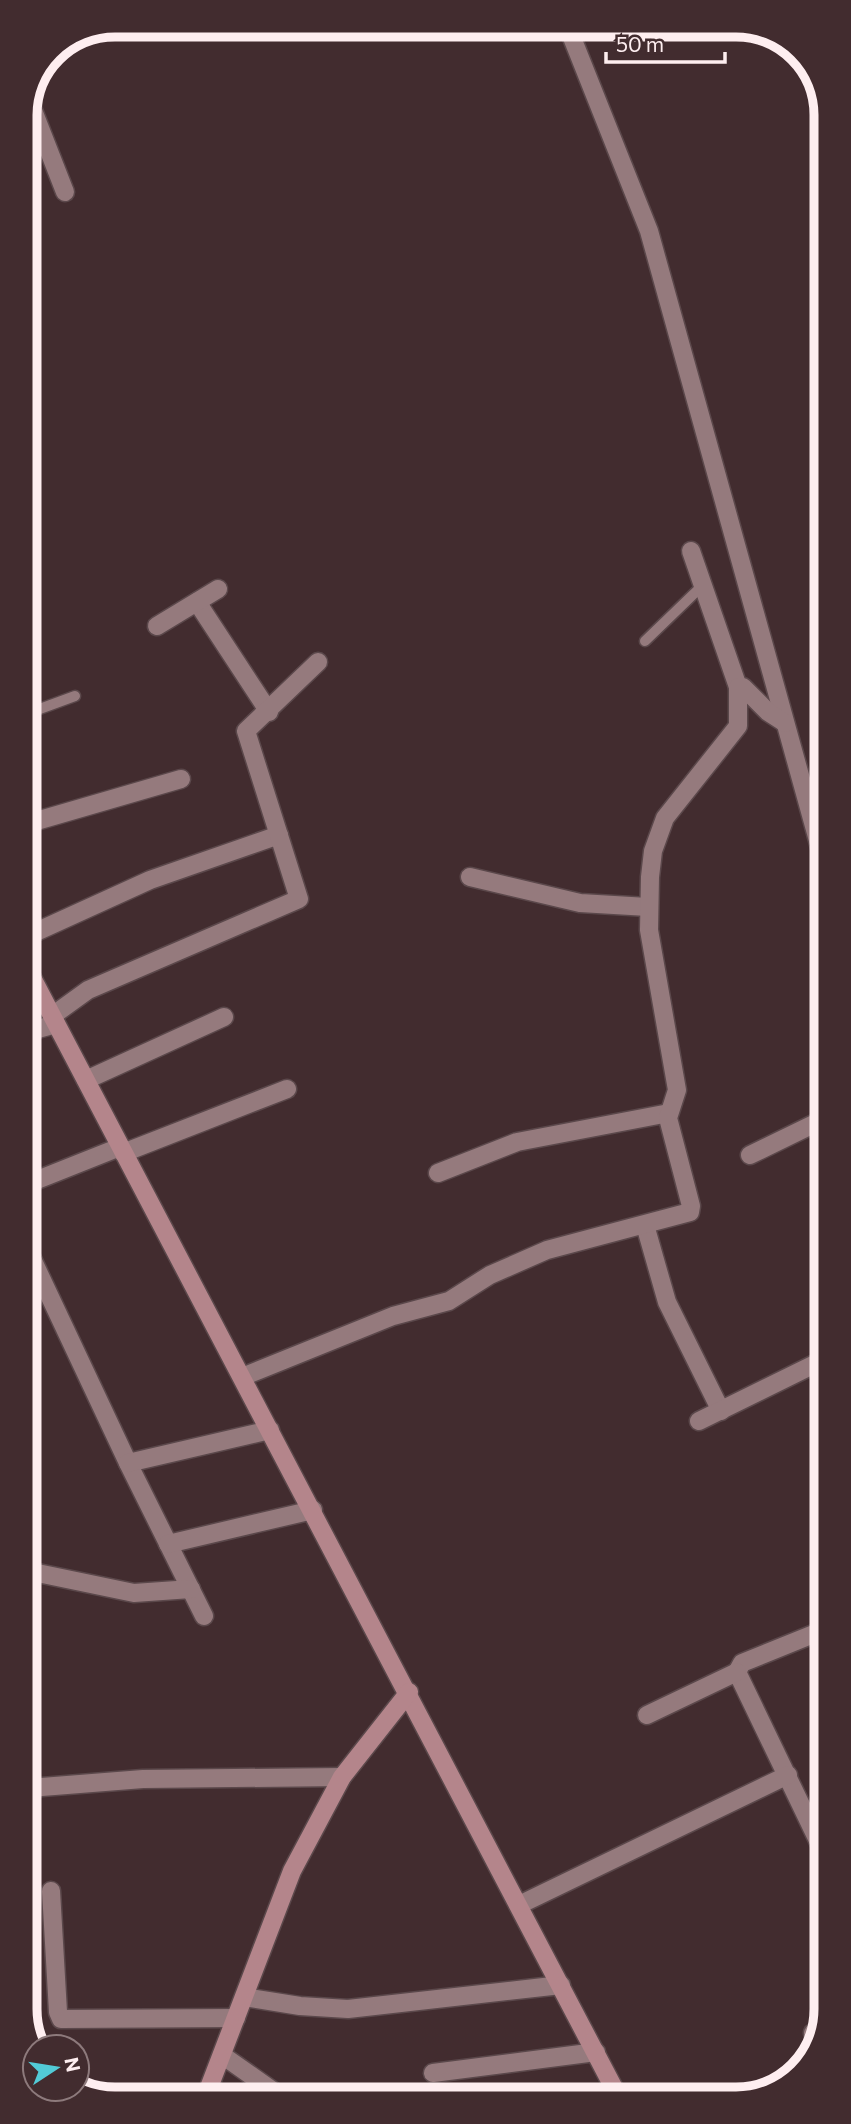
<svg xmlns="http://www.w3.org/2000/svg" width="851" height="2124" viewBox="0 0 851 2124" font-family="Commissioner,sans-serif">
<rect width="100%" height="100%" fill="#422c2f"/>
<g fill="none" stroke-linecap="round" stroke-linejoin="round">
<g stroke="#5b484b" stroke-width="13">
<g id="lane">
<path d="M645 641 703 585"/>
<path d="M26 714 75 696"/>
</g>
</g>
<g stroke="#5b484b" stroke-width="21">
<g id="street">
<path d="M567 25 649 231 824 862"/>
<path d="M29 100 65 192"/>
<path d="M691 551 738 687"/>
<path d="M197 602 269 712"/>
<path d="M157 626 218 589"/>
<path d="M26 824 181 779"/>
<path d="M470 877 580 903 648 907"/>
<path d="M27 936 150 880 279 835"/>
<path d="M52 1016 88 990 299 899 246 731 318 662"/>
<path d="M27 1032 56 1024"/>
<path d="M86 1080 224 1017"/>
<path d="M123 1153 287 1089"/>
<path d="M750 1155 824 1119"/>
<path d="M438 1173 517 1142 669 1113"/>
<path d="M27 1184 120 1147"/>
<path d="M645 1225 667 1302 721 1411"/>
<path d="M27 1248 128 1463 204 1616"/>
<path d="M242 1377 393 1316 449 1301 490 1275 547 1250 690 1212 691 1206 668 1118 677 1090 649 930 650 877 653 851 665 818 738 726V687H743L768 712 785 723"/>
<path d="M699 1421 825 1359"/>
<path d="M128 1463 270 1430"/>
<path d="M168 1544 313 1510"/>
<path d="M28 1571 134 1593 191 1589"/>
<path d="M826 1629 742 1663 737 1672 826 1857"/>
<path d="M647 1715 737 1672"/>
<path d="M29 1788 143 1779 342 1777"/>
<path d="M51 1891 58 2012 61 2019 236 2018"/>
<path d="M519 1905 788 1775"/>
<path d="M821 1967 826 1963"/>
<path d="M244 1997 300 2006 348 2009 561 1985"/>
<path d="M813 2033 820 2030"/>
<path d="M222 2055 283 2098"/>
<path d="M433 2073 596 2052"/>
</g>
</g>
<g stroke="#5b484b" stroke-width="21">
<g id="secondary">
<path d="M27 968 618 2096"/>
<path d="M210 2099V2085L292 1871 342 1777 409 1692"/>
</g>
</g>
<use href="#lane" stroke="#957a7d" stroke-width="10"/>
<use href="#street" stroke="#957a7d" stroke-width="18"/>
<use href="#secondary" stroke="#b4858b" stroke-width="18"/>
</g>
<path d="M0 0H851V2124H0ZM115 37H736A78 78 0 0 1 814 115V2009A78 78 0 0 1 736 2087H115A78 78 0 0 1 37 2009V115A78 78 0 0 1 115 37Z" fill="#422c2f" fill-rule="evenodd"/>
<path fill="none" stroke="#feeef0" stroke-width="9" d="M115 37H736A78 78 0 0 1 814 115V2009A78 78 0 0 1 736 2087H115A78 78 0 0 1 37 2009V115A78 78 0 0 1 115 37Z"/>
<g transform="translate(56 2068) rotate(78)"><circle r="33" fill="#422c2f" stroke="#8d7a7c" stroke-width="2"/>
<path d="M0-5L12 26L0 18L-12 26Z" fill="#52cbd7"/>
<text y="-10" font-size="19" font-weight="bold" text-anchor="middle" fill="#feeef0">N</text>
</g>
<path d="M606 52v10h119v-10" fill="none" stroke="#feeef0" stroke-width="3.5"/>
<text x="616" y="52" font-size="21" fill="#feeef0" stroke="#422c2f" stroke-width="5" paint-order="stroke">50 m</text>
</svg>
